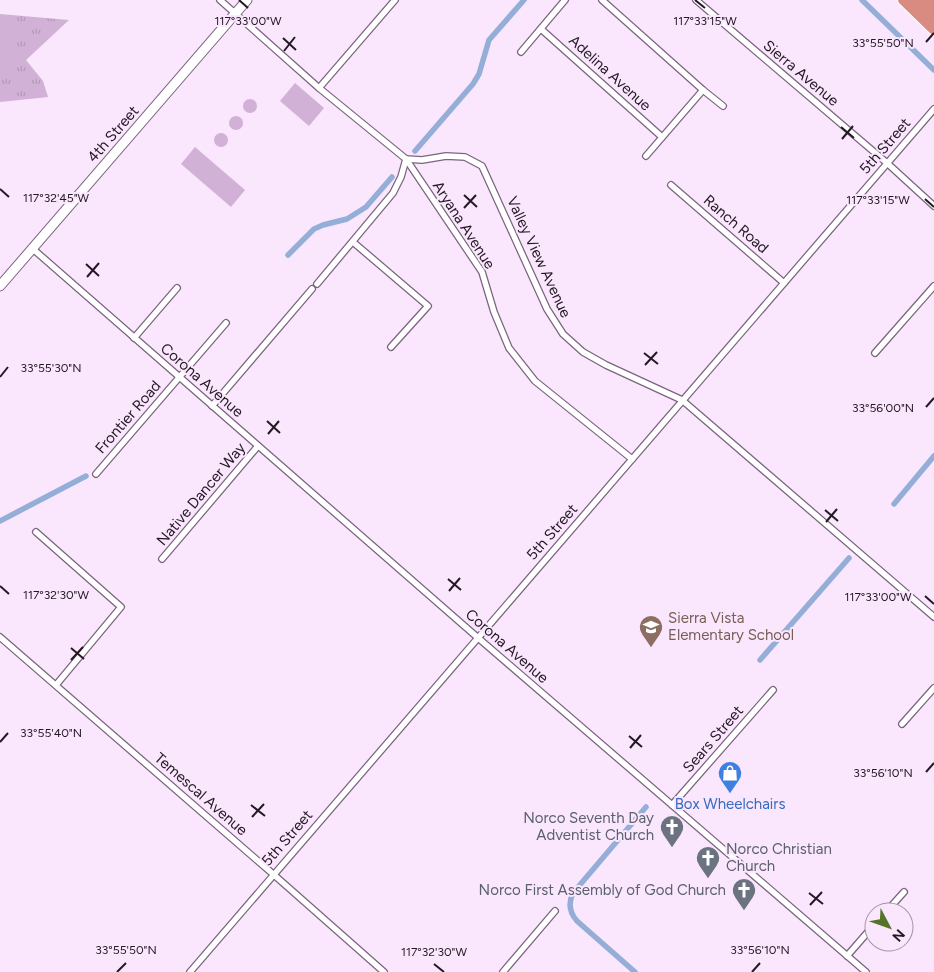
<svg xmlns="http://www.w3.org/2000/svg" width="934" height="972" viewBox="0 0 934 972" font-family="Figtree,sans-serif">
<defs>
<pattern id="grass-tufts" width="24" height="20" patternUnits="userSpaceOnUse" patternTransform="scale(1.25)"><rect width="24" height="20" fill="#d1b2d6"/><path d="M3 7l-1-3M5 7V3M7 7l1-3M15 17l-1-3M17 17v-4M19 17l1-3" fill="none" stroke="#b398b7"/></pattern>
</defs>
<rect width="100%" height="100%" fill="#fae6fd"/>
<path fill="url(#grass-tufts)" d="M0 14 69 20 26 60 43 81 48 97 0 102Z"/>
<g fill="#d1b2d6">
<path d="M17 20C17 42 16 59 0 76V22Z"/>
<path d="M295 83 324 108 309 126 280 101Z"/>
<circle cx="250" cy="106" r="7"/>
<circle cx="236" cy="123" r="7"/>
<circle cx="221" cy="140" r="7"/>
<path d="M195 147 245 190 231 207 181 164Z"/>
</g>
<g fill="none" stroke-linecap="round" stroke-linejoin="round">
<g stroke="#95aed7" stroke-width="5.5">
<path d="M862 0 934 70"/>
<path d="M415 151 473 84 479 74 489 40 524 0"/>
<path d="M288 255 314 229 323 225 347 219 366 207 392 177"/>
<path d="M894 504 934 456"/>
<path d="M0 521 86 476"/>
<path d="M760 660 849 558"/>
<path d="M635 972 577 921C570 913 568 903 573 893L646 807"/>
</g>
<g stroke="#7a657e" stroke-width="8">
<g id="street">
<path d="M220 0 319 88 406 159 422 160 446 156 465 157 482 166 547 309 563 334 583 352 606 365 682 400 934 617"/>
<path d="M602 0 703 90 723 106"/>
<path d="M696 0 887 163 934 206"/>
<path d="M541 29 662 137"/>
<path d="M521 52 565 0"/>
<path d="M319 88 395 0"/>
<path d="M646 156 703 90"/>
<path d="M406 159 482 272 494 312 509 348 535 381 632 459"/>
<path d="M671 185 784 283"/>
<path d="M353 242 428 306 391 347"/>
<path d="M33 249 477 637 866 972"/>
<path d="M317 284 393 193 401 177 406 159"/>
<path d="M134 338 177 288"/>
<path d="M875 353 934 286"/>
<path d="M212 406 312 289"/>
<path d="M96 474 226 323"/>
<path d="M36 532 121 607 56 685"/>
<path d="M162 559 258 446"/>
<path d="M0 637 273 874 384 972"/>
<path d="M902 724 934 688"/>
<path d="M672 805 773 690"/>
<path d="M886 912 904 892"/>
<path d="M847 956 874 925"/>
<path d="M190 972 934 109"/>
<path d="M503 972 555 911"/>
</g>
</g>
<g stroke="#7a657e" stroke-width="11">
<path id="secondary" d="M0 286 247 0"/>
</g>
<g stroke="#fff" stroke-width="12">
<g id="highway">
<path d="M903 0 934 30"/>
<path d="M915 0 934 18"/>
<path d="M927 0 934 7"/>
</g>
</g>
<use href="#street" stroke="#fff" stroke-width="5.5"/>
<use href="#secondary" stroke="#fff" stroke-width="9"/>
<use href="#highway" stroke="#d98a81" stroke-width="10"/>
</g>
<path fill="none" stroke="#221923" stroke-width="2" d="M239 0 248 8M695 0 705 8M283 38 296 50M926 42 934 33M284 51 295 37M841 127 854 138M842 139 853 126M0 189 9 197M464 195 477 207M925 199 934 207M464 208 476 195M86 264 99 276M87 277 99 263M644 353 658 364M645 365 657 352M0 377 8 367M926 407 934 398M267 421 280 433M268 434 279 421M825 510 838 521M826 522 837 509M448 579 461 590M0 586 9 594M449 591 460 578M925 596 934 604M71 648 84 659M71 660 83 647M629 736 642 747M0 742 8 733M630 748 641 735M926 772 934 763M251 805 265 816M252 817 264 804M809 893 823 904M810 905 822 892M434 964 444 972M117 972 126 963M752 972 760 963"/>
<defs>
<g id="school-pin" transform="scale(1.25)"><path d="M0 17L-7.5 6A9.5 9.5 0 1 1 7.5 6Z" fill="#8d6e63" stroke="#fae6fd"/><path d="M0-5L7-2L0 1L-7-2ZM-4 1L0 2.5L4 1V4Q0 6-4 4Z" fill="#fff"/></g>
<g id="shop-pin" transform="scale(1.25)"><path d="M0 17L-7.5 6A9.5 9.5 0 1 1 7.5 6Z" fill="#3f7fe0" stroke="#fae6fd"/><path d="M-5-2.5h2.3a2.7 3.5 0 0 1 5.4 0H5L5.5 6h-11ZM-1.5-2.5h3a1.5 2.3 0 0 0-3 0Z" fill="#fff"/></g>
<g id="church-pin" transform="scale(1.25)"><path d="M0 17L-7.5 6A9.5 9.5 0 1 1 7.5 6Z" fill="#6b7280" stroke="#fae6fd"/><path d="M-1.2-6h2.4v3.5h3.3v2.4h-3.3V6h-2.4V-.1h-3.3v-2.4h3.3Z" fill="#fff"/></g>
</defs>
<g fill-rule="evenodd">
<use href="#school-pin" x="651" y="627"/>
<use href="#shop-pin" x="730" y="773"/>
<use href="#church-pin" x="672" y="827"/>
<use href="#church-pin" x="708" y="858"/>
<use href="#church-pin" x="744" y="890"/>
</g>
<g text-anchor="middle" stroke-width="4" stroke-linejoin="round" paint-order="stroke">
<g font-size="15" fill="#221923" stroke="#fae6fd">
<text transform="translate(610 73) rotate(42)" y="5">Adelina Avenue</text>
<text transform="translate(801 73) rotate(40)" y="5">Sierra Avenue</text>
<text transform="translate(113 134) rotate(-49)" y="5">4th Street</text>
<text transform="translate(885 146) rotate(-49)" y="5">5th Street</text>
<text transform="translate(736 224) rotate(41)" y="5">Ranch Road</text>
<text transform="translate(464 225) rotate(57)" y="5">Aryana Avenue</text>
<text transform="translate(539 257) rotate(65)" y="5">Valley View Avenue</text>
<text transform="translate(202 380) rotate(41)" y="5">Corona Avenue</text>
<text transform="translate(128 417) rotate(-49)" y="5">Frontier Road</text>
<text transform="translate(201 494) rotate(-50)" y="5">Native Dancer Way</text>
<text transform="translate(552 532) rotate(-49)" y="5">5th Street</text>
<text transform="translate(507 646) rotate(41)" y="5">Corona Avenue</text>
<text transform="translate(713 739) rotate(-49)" y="5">Sears Street</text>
<text transform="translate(201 794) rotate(41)" y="5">Temescal Avenue</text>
<text transform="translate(287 838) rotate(-49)" y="5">5th Street</text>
</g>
<g font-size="15" fill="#785e54" stroke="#fae6fd" text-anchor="start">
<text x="668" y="623">Sierra Vista<tspan x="668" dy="17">Elementary School</tspan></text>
</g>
<g font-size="15" fill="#366cbe" stroke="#fae6fd">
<text x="730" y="809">Box Wheelchairs</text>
</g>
<g font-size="15" fill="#5b616d" stroke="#fae6fd" text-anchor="end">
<text x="654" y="823">Norco Seventh Day<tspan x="654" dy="17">Adventist Church</tspan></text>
<text x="726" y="854" text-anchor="start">Norco Christian<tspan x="726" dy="17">Church</tspan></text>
<text x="726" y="895">Norco First Assembly of God Church</text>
</g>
</g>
<g font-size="12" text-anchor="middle" fill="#221923" stroke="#fae6fd" stroke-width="4" stroke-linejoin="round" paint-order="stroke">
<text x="248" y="25">117°33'00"W</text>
<text x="705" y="25">117°33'15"W</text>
<text x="883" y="47">33°55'50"N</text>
<text x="56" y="202">117°32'45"W</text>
<text x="878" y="204">117°33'15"W</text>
<text x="51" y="372">33°55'30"N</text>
<text x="883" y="412">33°56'00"N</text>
<text x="56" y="599">117°32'30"W</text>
<text x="878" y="601">117°33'00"W</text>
<text x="51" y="737">33°55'40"N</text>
<text x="883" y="777">33°56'10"N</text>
<text x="126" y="954">33°55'50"N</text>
<text x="760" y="954">33°56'10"N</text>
<text x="434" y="956">117°32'30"W</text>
</g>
<g transform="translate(889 927) rotate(131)"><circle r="24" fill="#fae6fd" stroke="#a494a6"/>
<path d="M0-4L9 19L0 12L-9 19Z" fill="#567429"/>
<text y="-8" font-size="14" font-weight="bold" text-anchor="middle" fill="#221923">N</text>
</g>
</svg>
